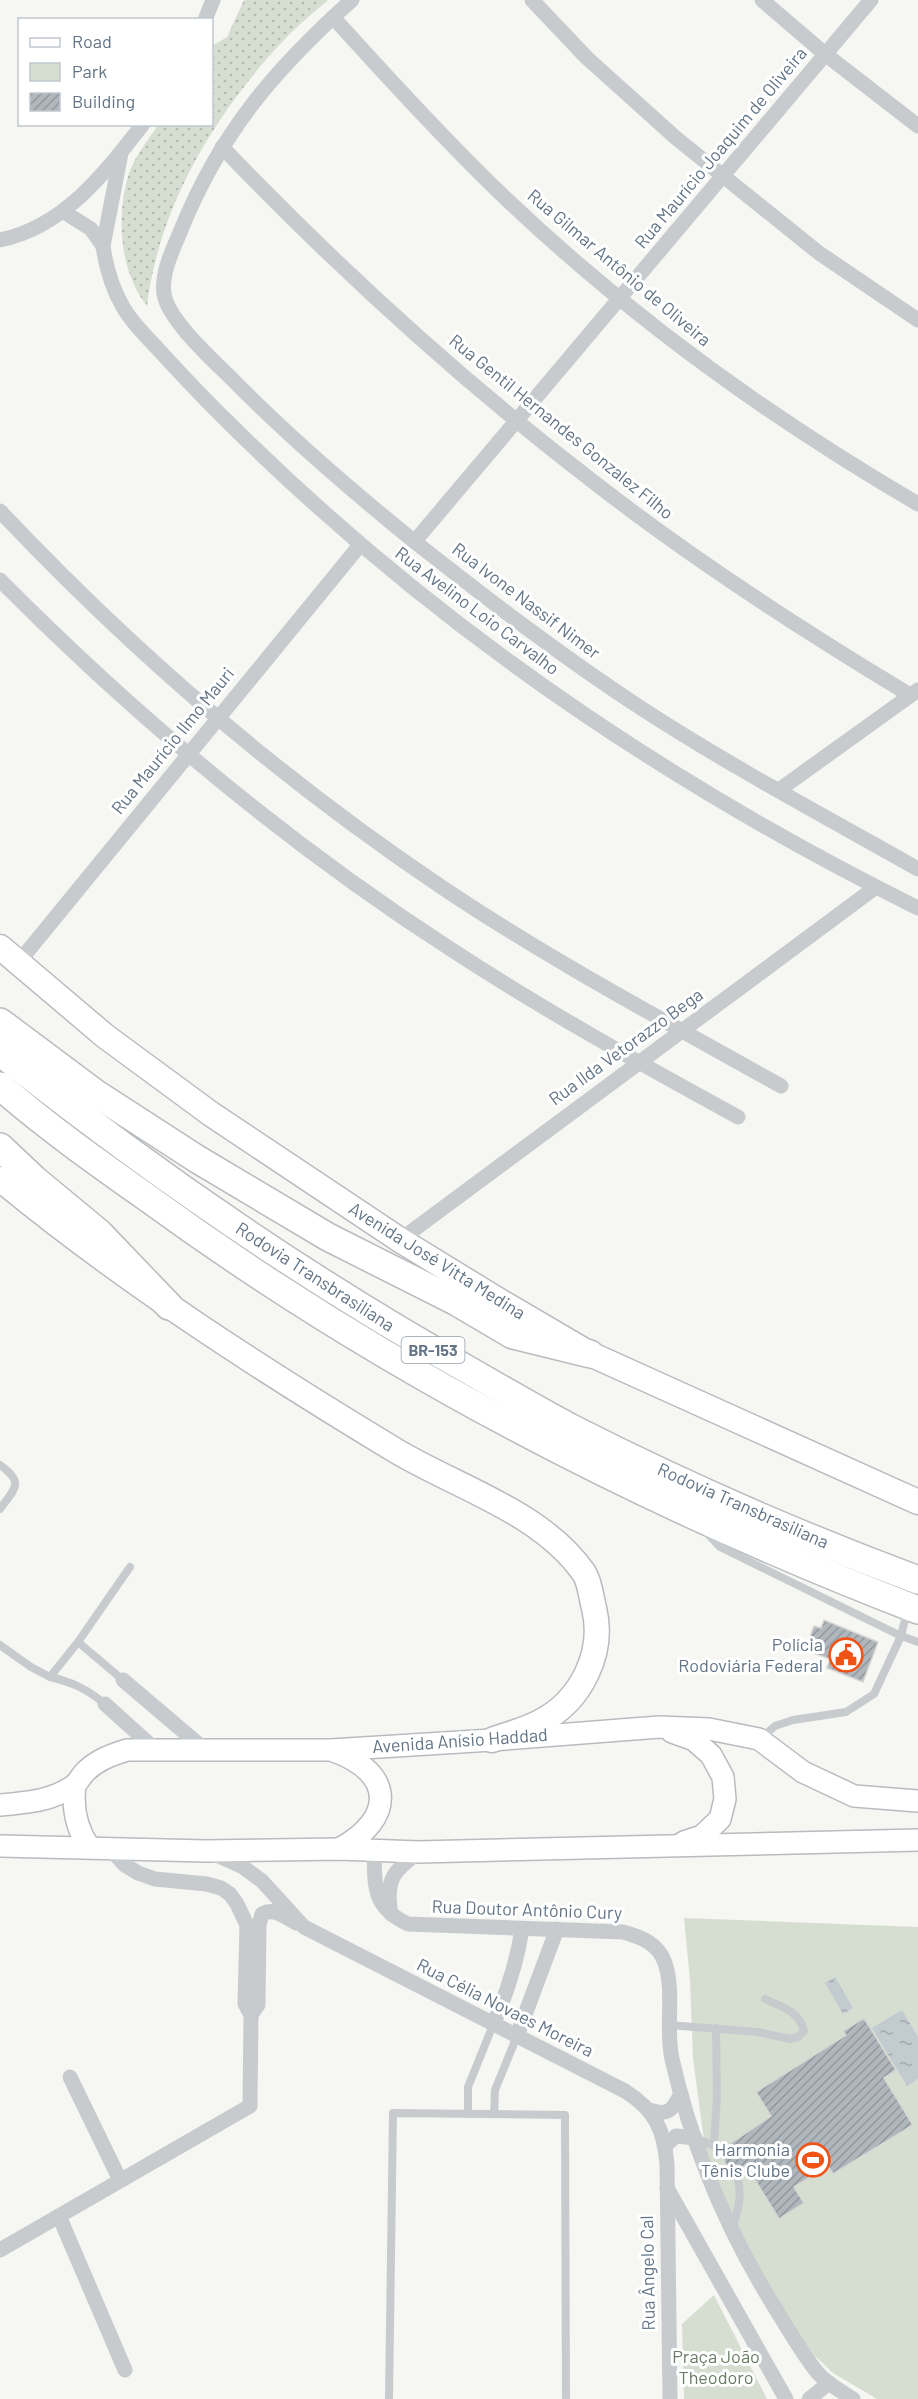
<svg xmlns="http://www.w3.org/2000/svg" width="918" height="2399" viewBox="0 0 918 2399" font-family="Barlow,sans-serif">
<defs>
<pattern id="grass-dots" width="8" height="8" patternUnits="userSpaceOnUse" patternTransform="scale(1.5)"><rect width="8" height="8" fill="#d6ded2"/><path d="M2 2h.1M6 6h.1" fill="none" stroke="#b1b9b0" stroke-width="1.8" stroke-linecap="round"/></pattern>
<pattern id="water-ripples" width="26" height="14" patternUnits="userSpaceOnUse" patternTransform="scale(1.5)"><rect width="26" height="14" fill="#c1cbd0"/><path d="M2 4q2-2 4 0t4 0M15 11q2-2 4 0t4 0" fill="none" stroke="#a0a9ae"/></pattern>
<pattern id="building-hatch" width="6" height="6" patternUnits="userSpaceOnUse" patternTransform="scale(1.5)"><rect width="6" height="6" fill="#afb7bc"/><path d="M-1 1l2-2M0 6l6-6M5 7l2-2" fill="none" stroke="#92999e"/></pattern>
</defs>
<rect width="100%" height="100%" fill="#f6f6f2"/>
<path fill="url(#grass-dots)" d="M244 0H328C313 13 297 26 284 40 215 113 159 206 147 306 119 271 116 215 129 173 135 156 149 139 158 125L212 124V46L227 37Z"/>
<g fill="#d6ded2">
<path d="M684 1918 918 1927V2399H877L833 2373 813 2354 790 2322 738 2234 705 2148 693 2058 690 1980Z"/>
<path d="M714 2295 767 2399H684L682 2324Z"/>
</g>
<g fill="url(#water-ripples)">
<path d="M835 1977 853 2008 843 2014 825 1983Z"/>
<path d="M902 2010 918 2037V2079L907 2086 872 2028Z"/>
</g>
<g fill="url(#building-hatch)" stroke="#d7d7d4" stroke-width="1.5">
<path d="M824 1620 878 1642 863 1682 827 1668 830 1659 805 1650 814 1626 821 1628Z"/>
<path d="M864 2018 896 2070 884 2078 913 2125 833 2174 828 2166 794 2187 804 2203 779 2219 746 2165 741 2169 734 2166 730 2171 721 2155 727 2152V2146L771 2116 756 2092 846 2035 843 2031Z"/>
</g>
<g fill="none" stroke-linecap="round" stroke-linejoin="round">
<g stroke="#b7bcc1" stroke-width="24">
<g id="secondary">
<path d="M672 1732 694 1740 711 1755 723 1777 725 1799 720 1819 702 1836 684 1842"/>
<path d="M334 1751C395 1773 395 1819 339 1849"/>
<path d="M75 1785C72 1808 76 1828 89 1847"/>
<path d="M0 1805C25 1803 52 1801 73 1786 78 1783 81 1776 85 1772 97 1760 111 1755 127 1750H331L492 1740 659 1727 709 1729 759 1739 803 1772 854 1796 918 1801"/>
<path d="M0 1846 206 1851 339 1849 419 1852 918 1840"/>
</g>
</g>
<g stroke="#b8bcc0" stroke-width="27">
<g id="primary">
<path d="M0 947 105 1036 211 1114 400 1240 498 1300 590 1354 918 1502"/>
<path d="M0 1179C121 1279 259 1368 393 1449 455 1487 541 1511 584 1573 590 1582 591 1597 594 1608 605 1653 581 1701 540 1722 525 1730 508 1734 492 1740"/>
</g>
</g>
<g stroke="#b9bcbf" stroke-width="30">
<g id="highway">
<path d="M0 1022 95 1093 197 1159 328 1237 457 1302 513 1335 590 1354"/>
<path d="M0 1052C151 1172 309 1281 477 1375 508 1393 539 1411 571 1428 683 1485 800 1536 918 1580"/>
<path d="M0 1086C47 1127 98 1163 149 1199 385 1371 646 1505 918 1610"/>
<path d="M0 1147 35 1180 99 1233 169 1306"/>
</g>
</g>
<g stroke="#c8cbce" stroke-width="8">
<path d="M0 1465C25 1483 15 1488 0 1509"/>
<path d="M707 1533 720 1547 901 1636 918 1642"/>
<path d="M78 1642 123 1680"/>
<path d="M0 1645 31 1667 50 1677 78 1642 130 1567"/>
<path d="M50 1677C72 1682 87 1689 105 1704"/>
<path d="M760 1739 775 1726 793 1720 846 1712 874 1694 901 1636 907 1611"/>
<path d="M669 2025 758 2032 790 2039 798 2037 804 2031C799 2011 782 2007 765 1999"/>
<path d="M468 2114V2087L493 2025"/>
<path d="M494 2114 495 2090 517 2036"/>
<path d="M695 2138 722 2149"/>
<path d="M714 2144 717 2097 716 2028"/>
<path d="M732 2229C739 2208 743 2193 736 2172"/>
<path d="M389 2399 393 2113 565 2115 566 2399"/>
</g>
<g stroke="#c8cbce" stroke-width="15">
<path d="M352 0C275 69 220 133 181 230 173 249 161 273 164 294 168 320 213 360 233 380 290 438 352 491 415 542 490 601 564 658 644 710 732 767 826 817 918 869"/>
<path d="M532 0 587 58 676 138 819 253 918 320"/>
<path d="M762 0 825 54 918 126"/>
<path d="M333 17C387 77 441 136 499 192 625 313 767 416 918 504"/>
<path d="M205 20 213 0"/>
<path d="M222 147C338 268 462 381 595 483 695 561 802 630 910 695"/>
<path d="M121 153 103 246C106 268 112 288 123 307 132 323 145 335 157 348 180 373 203 398 228 422 429 622 664 782 918 908"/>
<path d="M64 212 91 229 103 246"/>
<path d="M0 240C64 227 105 173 143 124"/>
<path d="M0 511C133 652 282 780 443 888 552 961 667 1022 781 1086"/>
<path d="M415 541 871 0"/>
<path d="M0 580C137 718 288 844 452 950 544 1010 641 1064 738 1117"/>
<path d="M779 790 918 690"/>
<path d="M18 963 360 545"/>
<path d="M400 1240 876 887"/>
<path d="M123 1680 203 1748"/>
<path d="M105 1704 156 1750"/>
<path d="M374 1850C375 1887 372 1907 408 1924L623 1932C641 1937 658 1943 665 1963 675 1993 665 2028 672 2059 692 2148 728 2233 777 2311 789 2331 802 2353 817 2372 827 2384 841 2391 853 2399"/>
<path d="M212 1853 243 1867 262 1881 304 1927 625 2091C655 2110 664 2129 667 2164L670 2399"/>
<path d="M391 1914C385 1880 393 1871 419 1852"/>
<path d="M251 2015 258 2005 259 1925 262 1914C274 1907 285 1917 296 1923"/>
<path d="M493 2025C507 1993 517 1962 522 1929"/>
<path d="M517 2036 557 1929"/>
<path d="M70 2077 120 2180"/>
<path d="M649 2110C668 2116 672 2111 681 2094"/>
<path d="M665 2146 676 2136 695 2138"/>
<path d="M667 2188 786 2399"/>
<path d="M59 2216 125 2370"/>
<path d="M0 2250 250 2106 251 2015 245 2004 247 1925 237 1904 230 1894 221 1888 207 1884 155 1879 138 1873 125 1865 110 1849"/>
<path d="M809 2399 829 2383"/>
</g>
<use href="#secondary" stroke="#fff" stroke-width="21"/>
<use href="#primary" stroke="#fff" stroke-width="24"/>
<use href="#highway" stroke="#fff" stroke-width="27"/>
</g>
<defs>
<g id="civic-ring" transform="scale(1.725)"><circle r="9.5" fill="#fff" stroke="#f15316" stroke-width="1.5"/><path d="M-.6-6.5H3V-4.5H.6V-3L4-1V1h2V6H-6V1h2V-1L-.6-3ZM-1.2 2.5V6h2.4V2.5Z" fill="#f15316"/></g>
<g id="stadium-ring" transform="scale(1.725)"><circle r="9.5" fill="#fff" stroke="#f15316" stroke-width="1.5"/><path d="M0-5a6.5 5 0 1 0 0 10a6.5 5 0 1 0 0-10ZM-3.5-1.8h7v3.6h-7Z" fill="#f15316"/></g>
</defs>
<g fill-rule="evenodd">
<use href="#civic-ring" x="846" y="1655"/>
<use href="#stadium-ring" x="813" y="2160"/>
</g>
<g text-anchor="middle" stroke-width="6" stroke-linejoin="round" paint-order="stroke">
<rect fill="#fff" stroke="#919eaa" stroke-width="1.5" x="401.5" y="1337" width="63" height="26" rx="4.5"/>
<g font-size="16" font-weight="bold" fill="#627485">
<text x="433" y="1356">BR-153</text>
</g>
<g font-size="18" fill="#627485" stroke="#fff">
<text transform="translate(721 148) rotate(-50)" y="6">Rua Maurício Joaquim de Oliveira</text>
<text transform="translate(619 268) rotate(40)" y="6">Rua Gilmar Antônio de Oliveira</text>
<text transform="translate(561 427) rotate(39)" y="6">Rua Gentil Hernandes Gonzalez Filho</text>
<text transform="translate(526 601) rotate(37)" y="6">Rua Ivone Nassif Nimer</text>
<text transform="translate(477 611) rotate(37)" y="6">Rua Avelino Loio Carvalho</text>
<text transform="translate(173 741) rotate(-51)" y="6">Rua Maurício Ilmo Mauri</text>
<text transform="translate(626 1047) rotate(-36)" y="6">Rua Ilda Vetorazzo Bega</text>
<text transform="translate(437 1261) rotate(32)" y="6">Avenida José Vitta Medina</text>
<text transform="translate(315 1277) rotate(33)" y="6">Rodovia Transbrasiliana</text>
<text transform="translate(743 1506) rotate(24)" y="6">Rodovia Transbrasiliana</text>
<text transform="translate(460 1741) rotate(-4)" y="6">Avenida Anísio Haddad</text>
<text transform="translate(527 1910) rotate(2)" y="6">Rua Doutor Antônio Cury</text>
<text transform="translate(505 2008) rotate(27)" y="6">Rua Célia Novaes Moreira</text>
<text transform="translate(648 2273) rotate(-91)" y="6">Rua Ângelo Cal</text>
</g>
<g font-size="18" fill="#627485" stroke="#fff" text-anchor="end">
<text x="823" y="1651">Polícia<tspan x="823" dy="21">Rodoviária Federal</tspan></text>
<text x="790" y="2156">Harmonia<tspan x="790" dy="21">Tênis Clube</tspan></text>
</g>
<g font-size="18" fill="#667c62" stroke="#fff">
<text x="716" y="2363">Praça João<tspan x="716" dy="21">Theodoro</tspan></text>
</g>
</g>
<rect x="18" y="18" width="195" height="108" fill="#ffffff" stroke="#c0c7ce" stroke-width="1.5"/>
<rect x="30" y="38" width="30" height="9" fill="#ffffff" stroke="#c0c7ce" stroke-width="1.5"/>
<text x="72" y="48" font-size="18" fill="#627485">Road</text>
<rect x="30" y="63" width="30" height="18" fill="#d6ded2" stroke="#c0c7ce" stroke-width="1.5"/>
<text x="72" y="78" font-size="18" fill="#627485">Park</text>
<rect x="30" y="93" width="30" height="18" fill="url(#building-hatch)" stroke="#c0c7ce" stroke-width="1.5"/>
<text x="72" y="108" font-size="18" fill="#627485">Building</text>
</svg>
